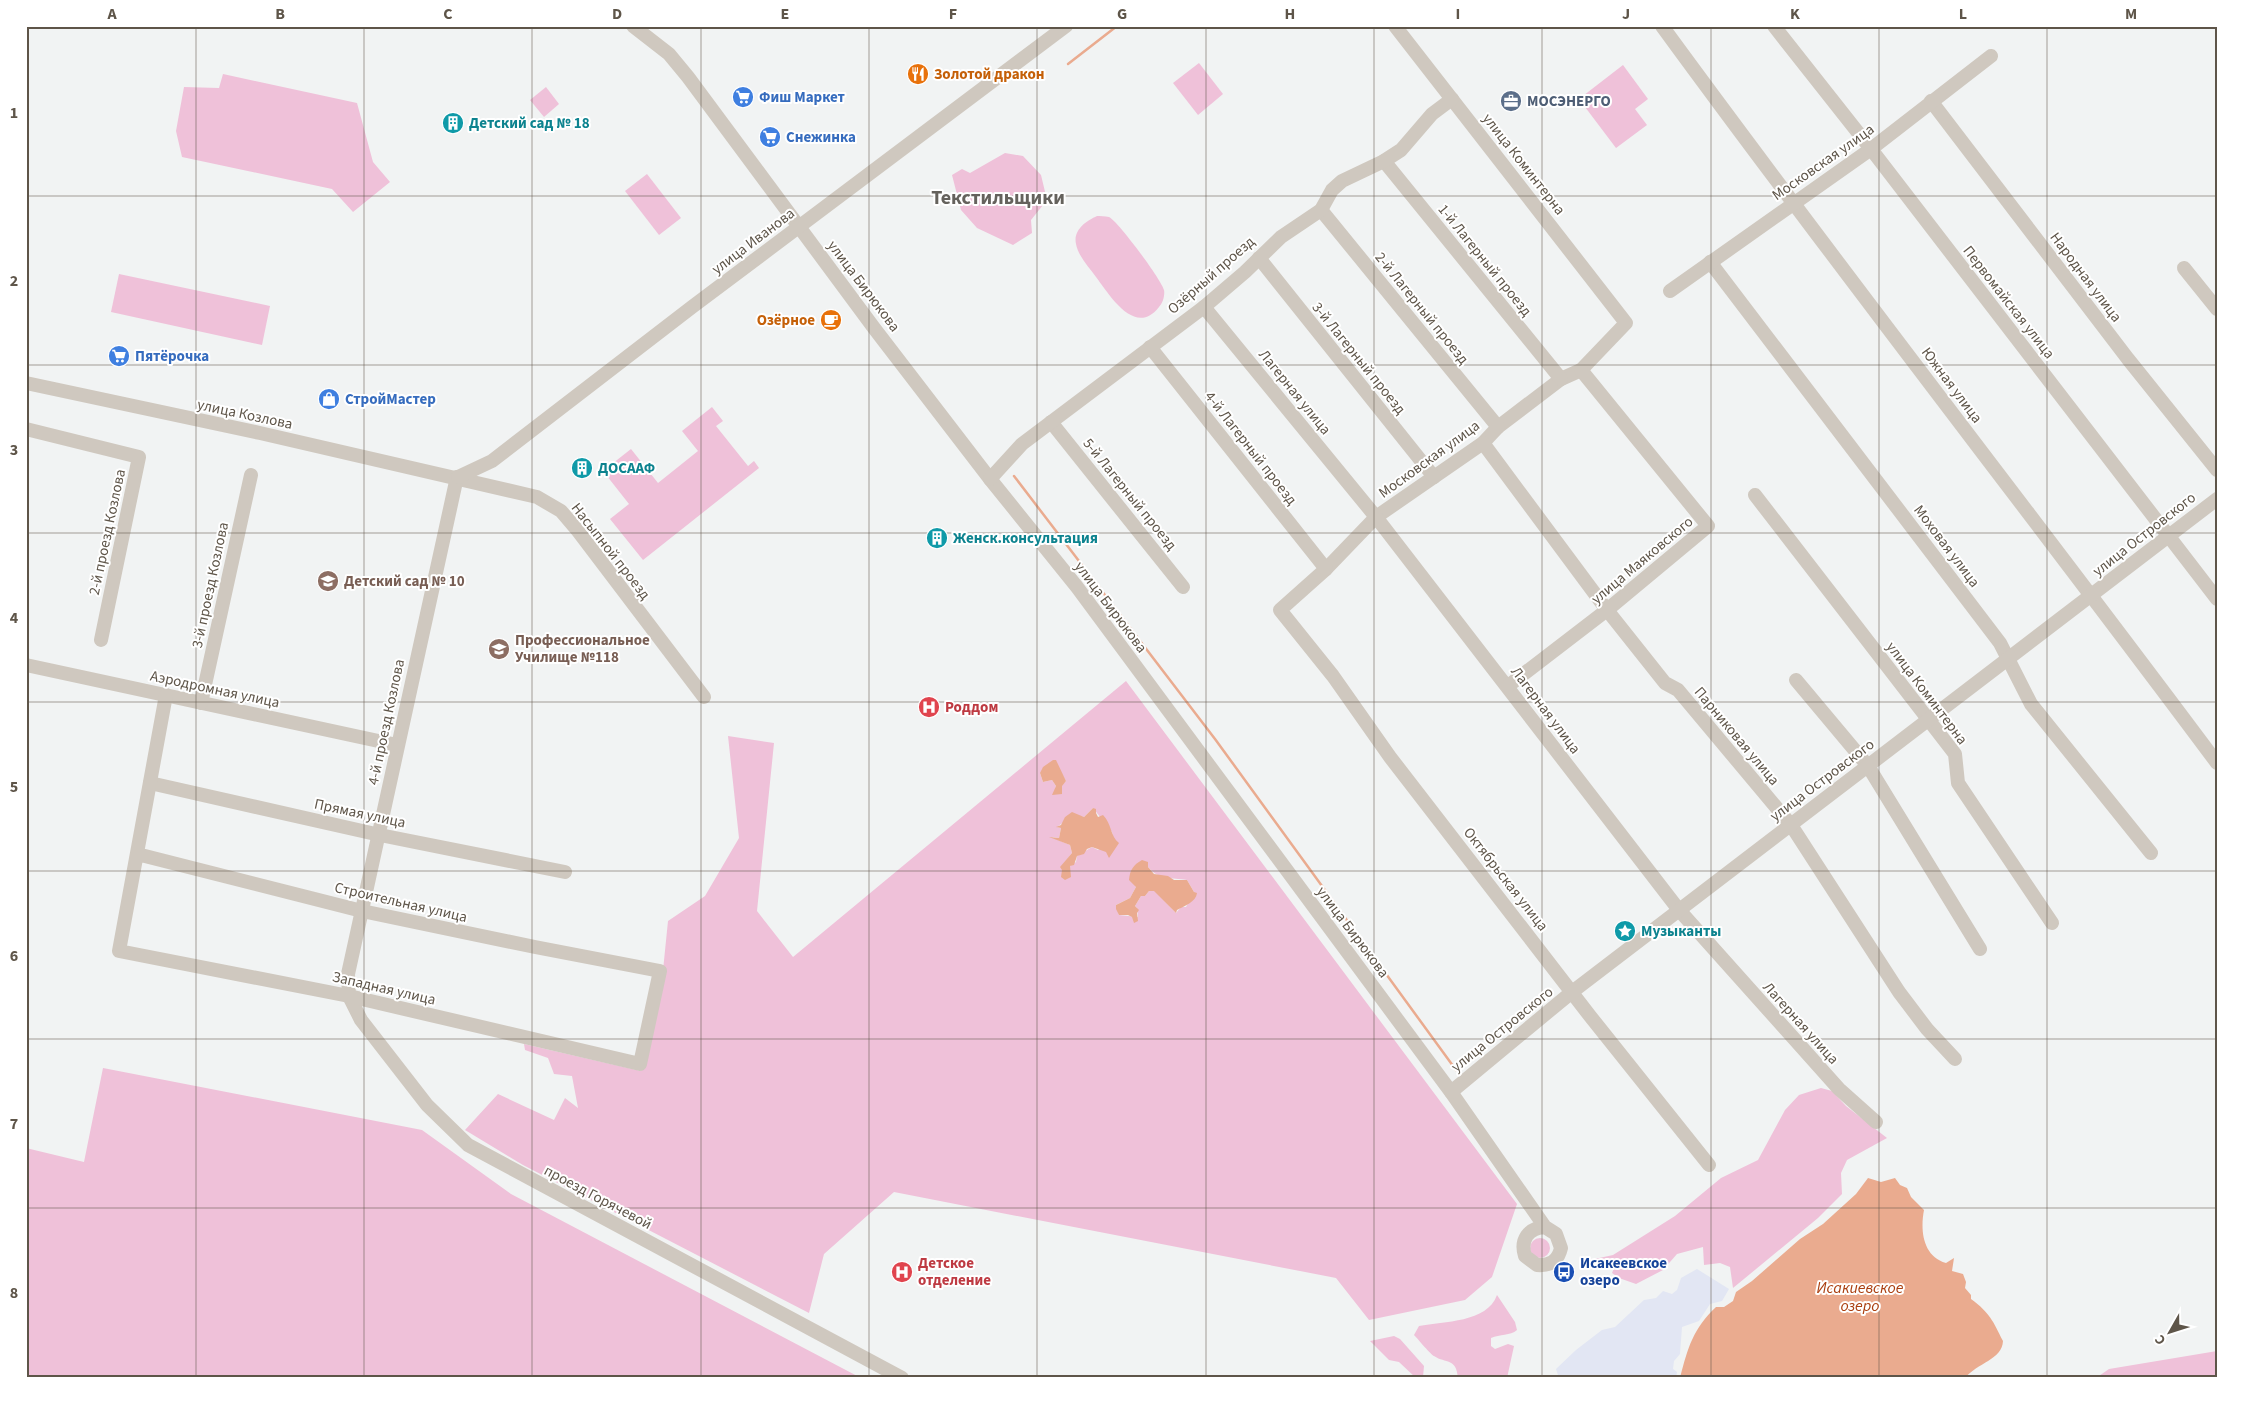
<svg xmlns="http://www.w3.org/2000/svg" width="2243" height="1404" viewBox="0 0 2243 1404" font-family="'Source Sans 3',sans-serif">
<rect width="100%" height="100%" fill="#f1f3f3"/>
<g fill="#efc1d9" fill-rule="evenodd">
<path d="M1199 63 1223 94 1198 115 1173 83Z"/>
<path d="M1623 65 1648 99 1635 109 1647 125 1616 148 1579 99Z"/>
<path d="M223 74 357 103 373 162 390 182 353 212 332 189 182 157 176 131 184 87 219 88Z"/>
<path d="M546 87 559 104 544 117 530 100Z"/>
<path d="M1005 153 1023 156 1041 175 1047 200 1031 220 1032 233 1013 245 977 228 961 210 952 175 962 169 970 173Z"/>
<path d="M647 174 681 218 659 235 625 191Z"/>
<path d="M1097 216C1100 216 1105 216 1109 217 1117 220 1161 279 1164 290 1165 295 1163 303 1159 307 1135 338 1109 294 1096 277 1089 267 1078 256 1076 244 1073 230 1086 221 1097 216Z"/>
<path d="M119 274 270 306 262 345 111 312Z"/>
<path d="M712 407 723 421 716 426 748 466 754 461 759 468 643 560 610 519 629 504 603 471 631 449 658 483 698 451 682 431Z"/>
<path d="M1126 681 1517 1204 1492 1277 1465 1300 1369 1320 1336 1278 894 1192 824 1254 809 1313 523 1165 465 1130 498 1094 554 1120 565 1098 578 1108 572 1076 554 1074 548 1058 525 1050 524 1044 641 1071 661 990 668 921 705 896 739 838 728 736 774 743 757 911 793 957ZM1061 772 1066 781 1055 790 1056 786 1052 780 1043 782 1040 773ZM1093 808 1112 832 1113 838 1098 850 1092 847 1077 856 1076 862 1070 866 1061 867 1072 853 1070 845 1051 837 1059 838 1061 828 1057 827 1065 821V817L1075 815 1084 817ZM1148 867C1160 881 1171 877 1187 880L1194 892 1186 907H1181L1176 913 1154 890 1149 891 1145 896H1141L1135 906 1137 908 1138 917 1119 915 1116 905 1130 898 1136 887 1133 882Z"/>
<path d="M103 1068 422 1130 511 1194 861 1378H26V1148L84 1162Z"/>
<path d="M1821 1088 1832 1091 1846 1106 1887 1138 1847 1160 1841 1173 1842 1194 1818 1218 1733 1288 1730 1267 1720 1263 1704 1265 1703 1247 1677 1254 1663 1270 1636 1284 1619 1278 1612 1273 1617 1261 1598 1268 1590 1260 1613 1255 1675 1216 1721 1178 1758 1160 1785 1110 1799 1095Z"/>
<circle cx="1540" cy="1248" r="10"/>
<path d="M1497 1295 1515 1322 1517 1330C1510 1336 1500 1334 1491 1338V1346L1495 1349 1508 1344 1514 1346 1507 1378H1458C1456 1357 1446 1364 1434 1356 1431 1355 1418 1339 1414 1335L1419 1326C1444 1321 1487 1323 1497 1295Z"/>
<path d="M1394 1336 1400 1339 1424 1366 1423 1377 1416 1378 1399 1362 1389 1360 1370 1341Z"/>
<path d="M2217 1351V1378H2096L2109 1369Z"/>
</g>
<path fill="#e2e6f3" d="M1697 1269 1729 1289 1722 1301 1710 1304 1699 1321 1682 1327 1680 1354 1674 1361 1673 1369 1677 1372 1676 1378H1555L1558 1375 1556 1369 1576 1350 1602 1330 1615 1327 1644 1300 1656 1298 1663 1291 1672 1294 1677 1290 1681 1278Z"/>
<g fill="#eaab8f">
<path d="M1053 760H1056L1066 781 1062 786V794L1052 795 1056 786 1052 780 1043 782 1040 773 1043 767Z"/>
<path d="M1093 808 1096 809V813L1098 817 1103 815C1112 824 1110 836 1119 843L1109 858 1106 852 1092 847 1087 849 1084 854 1077 856 1074 865 1070 866 1071 877 1065 880 1061 877 1062 870 1060 867 1072 853 1070 845 1049 837 1059 838 1061 828 1056 827 1061 825 1065 817 1072 812 1084 817Z"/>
<path d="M1142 860 1148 862V867L1154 874 1168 876 1174 880H1187L1194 892 1197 893C1196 902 1184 906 1177 910L1176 913 1154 891H1149L1145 896H1141L1135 906 1139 910 1137 913 1138 921 1134 923 1132 917 1128 915H1119L1116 909V905L1130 898 1136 887 1129 880C1130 870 1133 865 1142 860Z"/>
<path d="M1868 1178 1881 1182 1895 1178 1900 1185 1907 1188 1911 1197 1924 1210C1920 1231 1923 1256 1946 1263L1954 1258 1952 1271 1963 1274 1966 1282 1965 1288 1971 1295V1299C1990 1313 1993 1321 2003 1341 2002 1360 1977 1363 1965 1378H1680C1688 1347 1693 1329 1716 1307H1724L1733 1301 1736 1292 1752 1281 1800 1239 1823 1224 1856 1194Z"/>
</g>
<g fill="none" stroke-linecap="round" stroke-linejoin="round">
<g stroke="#eaab8f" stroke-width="2.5">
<path d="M1068 64 1117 26"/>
<path d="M1014 476 1215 739 1456 1070"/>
</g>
<g stroke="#cfc8bf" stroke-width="14">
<path d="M633 26 669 54 688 77 874 328 990 479 1077 587 1451 1092 1545 1227 1556 1234 1561 1248C1558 1261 1550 1266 1537 1265L1525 1256C1520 1240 1528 1228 1545 1227"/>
<path d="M1395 26 1626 323 1581 370 1561 379 1498 427 1483 443 1376 517 1326 569 1280 610 1333 676 1390 757 1590 1016 1709 1165"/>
<path d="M1662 26C1843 274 2033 516 2217 763"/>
<path d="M1774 26 1871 149 2217 599"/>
<path d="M1931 101 2128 359 2217 470"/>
<path d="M1384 161 1561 379"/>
<path d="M1321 210 1498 427"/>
<path d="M1259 258 1434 477"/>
<path d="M1710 262 2000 643 2031 704 2151 853"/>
<path d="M2184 268 2217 309"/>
<path d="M1670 291 1871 149 1991 56"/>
<path d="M1204 307 1376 517 1679 910 1839 1089 1876 1122"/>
<path d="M1150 347 1326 569"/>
<path d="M26 383 260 433 537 497 561 511 578 531 704 697"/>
<path d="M1051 422 1183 587"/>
<path d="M26 429 139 457 101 640"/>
<path d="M1483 443 1607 610 1665 683 1678 690 1791 825 1899 992 1927 1029 1955 1059"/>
<path d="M457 477 348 974 349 996 361 1020 427 1105 468 1145 902 1378"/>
<path d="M458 477 492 461 692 307 1066 26"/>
<path d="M990 479 1022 444 1204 307 1245 272 1281 237 1321 210 1332 190 1342 181 1384 161 1401 150 1432 114 1452 99"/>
<path d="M1755 495 1955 754 1958 783 2052 923"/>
<path d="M26 665 397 745"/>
<path d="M1796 680 1868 766 1980 949"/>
<path d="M1508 686 1607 610 1708 526 1581 370"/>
<path d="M201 703 251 475"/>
<path d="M150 783 380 835 565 872"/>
<path d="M137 854 362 911 535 947 660 971 640 1064 349 996 119 951 166 695"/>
<path d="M1451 1092 1572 992 2217 499"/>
</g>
</g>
<path fill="none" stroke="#5e5549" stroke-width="1" stroke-opacity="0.55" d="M196 26V1378M364 26V1378M532 26V1378M701 26V1378M869 26V1378M1037 26V1378M1206 26V1378M1374 26V1378M1542 26V1378M1711 26V1378M1879 26V1378M2047 26V1378M26 196H2217M26 365H2217M26 533H2217M26 702H2217M26 871H2217M26 1039H2217M26 1208H2217"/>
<defs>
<g id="restaurant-disc" transform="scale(1.125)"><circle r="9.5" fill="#e8710a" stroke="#fff"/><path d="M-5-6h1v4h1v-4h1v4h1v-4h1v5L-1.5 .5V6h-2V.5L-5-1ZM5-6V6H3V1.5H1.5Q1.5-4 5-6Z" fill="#fff"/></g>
<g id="supermarket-disc" transform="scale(1.125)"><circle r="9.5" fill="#3f7fe0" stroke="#fff"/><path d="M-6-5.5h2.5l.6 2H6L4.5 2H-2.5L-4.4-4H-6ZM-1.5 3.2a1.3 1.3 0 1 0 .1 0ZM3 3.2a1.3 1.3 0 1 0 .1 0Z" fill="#fff"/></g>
<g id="office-disc" transform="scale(1.125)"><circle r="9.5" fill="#5c6f8a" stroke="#fff"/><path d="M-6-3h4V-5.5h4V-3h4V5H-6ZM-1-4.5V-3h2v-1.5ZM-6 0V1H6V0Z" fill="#fff"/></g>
<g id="building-disc" transform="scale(1.125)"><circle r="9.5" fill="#0f9aa8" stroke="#fff"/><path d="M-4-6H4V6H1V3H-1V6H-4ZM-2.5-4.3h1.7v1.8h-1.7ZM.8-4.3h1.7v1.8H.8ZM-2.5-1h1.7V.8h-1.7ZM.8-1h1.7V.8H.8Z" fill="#fff"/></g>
<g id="cafe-disc" transform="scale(1.125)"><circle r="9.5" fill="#e8710a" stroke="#fff"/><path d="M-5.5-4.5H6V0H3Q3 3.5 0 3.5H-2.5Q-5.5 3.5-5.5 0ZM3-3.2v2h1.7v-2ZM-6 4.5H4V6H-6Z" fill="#fff"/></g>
<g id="shop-disc" transform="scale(1.125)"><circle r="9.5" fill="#3f7fe0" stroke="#fff"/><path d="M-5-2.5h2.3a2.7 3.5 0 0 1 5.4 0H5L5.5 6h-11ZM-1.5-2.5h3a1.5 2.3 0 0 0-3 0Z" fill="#fff"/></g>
<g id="school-disc" transform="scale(1.125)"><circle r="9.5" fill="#8d6e63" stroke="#fff"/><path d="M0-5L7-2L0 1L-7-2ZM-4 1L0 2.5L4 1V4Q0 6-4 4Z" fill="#fff"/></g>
<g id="university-disc" transform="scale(1.125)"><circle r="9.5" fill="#8d6e63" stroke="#fff"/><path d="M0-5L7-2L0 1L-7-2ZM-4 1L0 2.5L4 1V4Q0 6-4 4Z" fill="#fff"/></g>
<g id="hospital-disc" transform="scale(1.125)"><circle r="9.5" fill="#e0444e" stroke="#fff"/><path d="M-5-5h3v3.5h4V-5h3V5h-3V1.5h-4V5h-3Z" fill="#fff"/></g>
<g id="sight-disc" transform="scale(1.125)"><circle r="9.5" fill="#0f9aa8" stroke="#fff"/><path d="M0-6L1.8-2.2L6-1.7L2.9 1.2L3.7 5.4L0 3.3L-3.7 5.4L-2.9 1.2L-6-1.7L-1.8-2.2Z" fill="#fff"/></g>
<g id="bus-disc" transform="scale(1.125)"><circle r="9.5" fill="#1a4fb4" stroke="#fff"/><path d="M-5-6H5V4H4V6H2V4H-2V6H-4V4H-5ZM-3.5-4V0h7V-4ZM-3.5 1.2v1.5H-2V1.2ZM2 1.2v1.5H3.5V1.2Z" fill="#fff"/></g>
</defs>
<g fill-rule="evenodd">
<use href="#restaurant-disc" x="918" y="74"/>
<use href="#supermarket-disc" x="743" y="97"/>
<use href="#office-disc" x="1511" y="101"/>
<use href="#building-disc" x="453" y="123"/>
<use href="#supermarket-disc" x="770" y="137"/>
<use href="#cafe-disc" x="831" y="320"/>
<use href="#supermarket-disc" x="119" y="356"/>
<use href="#shop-disc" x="329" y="399"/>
<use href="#building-disc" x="582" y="468"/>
<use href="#building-disc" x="937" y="538"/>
<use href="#school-disc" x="328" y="581"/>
<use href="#university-disc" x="499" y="649"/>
<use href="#hospital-disc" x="929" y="707"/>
<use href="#sight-disc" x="1625" y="931"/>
<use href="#hospital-disc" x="902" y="1272"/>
<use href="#bus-disc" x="1564" y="1272"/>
</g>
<g text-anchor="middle" stroke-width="4" stroke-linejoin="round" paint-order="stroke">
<g font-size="15" font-weight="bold" fill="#c56008" stroke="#fff" text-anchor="start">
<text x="934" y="79">Золотой дракон</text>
<text x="815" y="325" text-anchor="end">Озёрное</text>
</g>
<g font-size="15" font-weight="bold" fill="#366cbe" stroke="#fff" text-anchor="start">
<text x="759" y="102">Фиш Маркет</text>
<text x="786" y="142">Снежинка</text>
<text x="135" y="361">Пятёрочка</text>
<text x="345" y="404">СтройМастер</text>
</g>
<g font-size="15" font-weight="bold" fill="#4e5e75" stroke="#fff" text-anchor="start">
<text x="1527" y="106">МОСЭНЕРГО</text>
</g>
<g font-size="15" font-weight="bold" fill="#0d838f" stroke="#fff" text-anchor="start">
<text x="469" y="128">Детский сад № 18</text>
<text x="598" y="473">ДОСААФ</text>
<text x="953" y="543">Женск.консультация</text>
<text x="1641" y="936">Музыканты</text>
</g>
<g font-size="15" fill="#5e5549" stroke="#fff">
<text transform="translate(1823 162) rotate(-35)" y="5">Московская улица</text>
<text transform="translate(1524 164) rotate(52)" y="5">улица Коминтерна</text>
<text transform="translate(753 241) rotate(-37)" y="5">улица Иванова</text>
<text transform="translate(1485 260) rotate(51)" y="5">1-й Лагерный проезд</text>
<text transform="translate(1211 275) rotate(-41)" y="5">Озёрный проезд</text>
<text transform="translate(2086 277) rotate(53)" y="5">Народная улица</text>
<text transform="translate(864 286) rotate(53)" y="5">улица Бирюкова</text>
<text transform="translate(2009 302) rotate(52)" y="5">Первомайская улица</text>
<text transform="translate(1422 308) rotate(51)" y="5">2-й Лагерный проезд</text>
<text transform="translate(1359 358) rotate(51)" y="5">3-й Лагерный проезд</text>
<text transform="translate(1952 385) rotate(53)" y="5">Южная улица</text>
<text transform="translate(1295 392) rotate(51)" y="5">Лагерная улица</text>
<text transform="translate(245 414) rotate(12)" y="5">улица Козлова</text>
<text transform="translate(1251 448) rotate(52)" y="5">4-й Лагерный проезд</text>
<text transform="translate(1429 459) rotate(-36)" y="5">Московская улица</text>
<text transform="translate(1130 494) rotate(51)" y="5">5-й Лагерный проезд</text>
<text transform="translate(107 532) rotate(-78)" y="5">2-й проезд Козлова</text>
<text transform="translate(2144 534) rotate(-38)" y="5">улица Островского</text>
<text transform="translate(1947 546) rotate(53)" y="5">Моховая улица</text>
<text transform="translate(611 551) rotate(52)" y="5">Насыпной проезд</text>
<text transform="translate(1642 560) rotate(-40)" y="5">улица Маяковского</text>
<text transform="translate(210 585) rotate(-78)" y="5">3-й проезд Козлова</text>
<text transform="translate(1111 607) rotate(53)" y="5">улица Бирюкова</text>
<text transform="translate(215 689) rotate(12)" y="5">Аэродромная улица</text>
<text transform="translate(1927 693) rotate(53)" y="5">улица Коминтерна</text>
<text transform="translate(1546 710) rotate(53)" y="5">Лагерная улица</text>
<text transform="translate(386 722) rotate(-78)" y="5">4-й проезд Козлова</text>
<text transform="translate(1737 736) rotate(50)" y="5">Парниковая улица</text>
<text transform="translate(1822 780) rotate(-37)" y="5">улица Островского</text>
<text transform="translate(360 813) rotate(12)" y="5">Прямая улица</text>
<text transform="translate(1506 879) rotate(52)" y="5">Октябрьская улица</text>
<text transform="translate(401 902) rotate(13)" y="5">Строительная улица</text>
<text transform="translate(1353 932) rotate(53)" y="5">улица Бирюкова</text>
<text transform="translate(384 988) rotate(13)" y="5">Западная улица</text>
<text transform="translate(1801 1023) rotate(48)" y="5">Лагерная улица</text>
<text transform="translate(1502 1029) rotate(-39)" y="5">улица Островского</text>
<text transform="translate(598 1197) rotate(28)" y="5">проезд Горячевой</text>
</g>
<g font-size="15" font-weight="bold" fill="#785e54" stroke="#fff" text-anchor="start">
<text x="344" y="586">Детский сад № 10</text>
<text x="515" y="645">Профессиональное<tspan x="515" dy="17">Училище №118</tspan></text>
</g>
<g font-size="15" font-weight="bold" fill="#be3a42" stroke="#fff" text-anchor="start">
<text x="945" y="712">Роддом</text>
<text x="918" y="1268">Детское<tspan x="918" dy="17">отделение</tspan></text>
</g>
<g font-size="15" font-weight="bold" fill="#164399" stroke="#fff" text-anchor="start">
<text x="1580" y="1268">Исакеевское<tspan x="1580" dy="17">озеро</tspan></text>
</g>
<g font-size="16" font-style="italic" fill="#aa3f10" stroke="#fff">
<text x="1860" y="1293">Исакиевское<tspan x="1860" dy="18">озеро</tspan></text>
</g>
<g font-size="20" font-weight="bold" fill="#65625d" stroke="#fff">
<text x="998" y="204">Текстильщики</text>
</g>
</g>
<rect width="2243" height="1404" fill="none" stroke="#ffffff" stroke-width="55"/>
<g transform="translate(2170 1332) rotate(231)" stroke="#ffffff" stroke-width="4" paint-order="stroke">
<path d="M0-4L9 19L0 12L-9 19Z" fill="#5e5549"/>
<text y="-8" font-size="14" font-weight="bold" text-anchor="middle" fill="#5e5549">С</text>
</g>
<rect x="28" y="28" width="2188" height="1348" fill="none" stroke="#5e5549" stroke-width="2"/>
<g font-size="16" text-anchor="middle" font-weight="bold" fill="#5e5549">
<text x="112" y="19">A</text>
<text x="280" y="19">B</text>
<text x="448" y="19">C</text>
<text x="617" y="19">D</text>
<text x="785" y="19">E</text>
<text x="953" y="19">F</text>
<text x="1122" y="19">G</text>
<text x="1290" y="19">H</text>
<text x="1458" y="19">I</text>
<text x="1626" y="19">J</text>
<text x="1795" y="19">K</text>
<text x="1963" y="19">L</text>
<text x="2131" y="19">M</text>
<text x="14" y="118">1</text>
<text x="14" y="286">2</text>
<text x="14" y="455">3</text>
<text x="14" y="623">4</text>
<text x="14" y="792">5</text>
<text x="14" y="961">6</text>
<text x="14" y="1129">7</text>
<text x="14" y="1298">8</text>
</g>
</svg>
